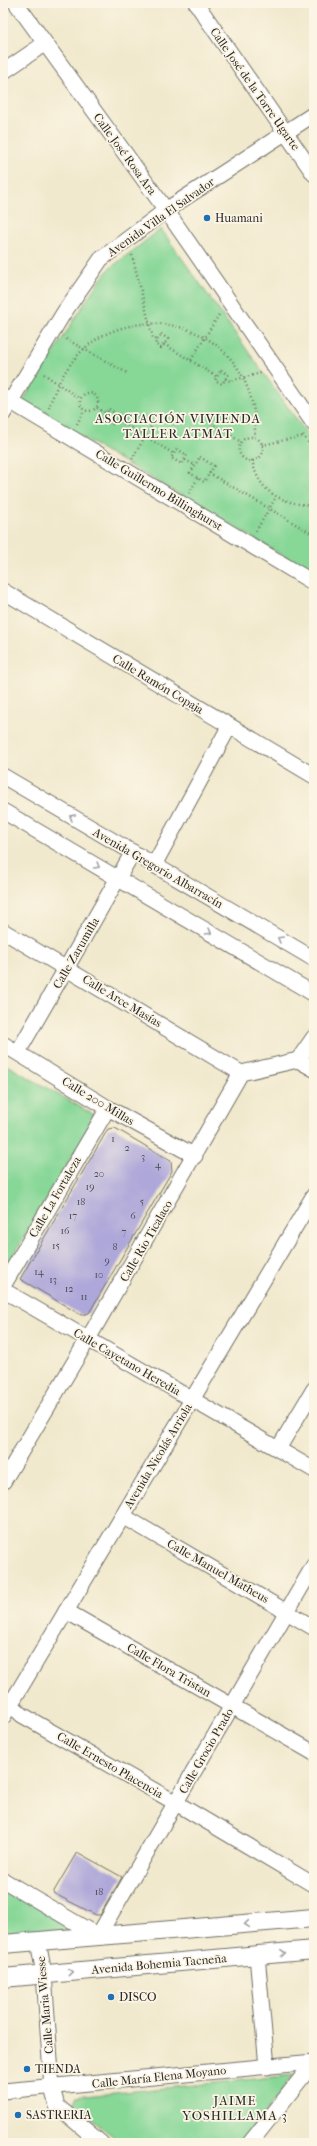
<svg xmlns="http://www.w3.org/2000/svg" width="317" height="2146" viewBox="0 0 317 2146" font-family="'IM FELL French Canon',serif">
<rect width="100%" height="100%" fill="#fcf5e5"/>
<filter id="ink" filterUnits="userSpaceOnUse"><feTurbulence type="fractalNoise" baseFrequency=".025" numOctaves="2"/><feDisplacementMap in="SourceGraphic" scale="8" xChannelSelector="R" yChannelSelector="G"/><feConvolveMatrix kernelMatrix="1 2 1 2 8 2 1 2 1" color-interpolation-filters="sRGB"/></filter>
<filter id="wash" filterUnits="userSpaceOnUse"><feTurbulence type="fractalNoise" baseFrequency=".012" numOctaves="4" result="noise"/><feDisplacementMap in="SourceGraphic" scale="16" xChannelSelector="R" yChannelSelector="G"/><feGaussianBlur stdDeviation="0.9" result="paint"/><feColorMatrix in="noise" values="0 0 0 0 0 0 0 0 0 0 0 0 0 0 0 0 0 1.4 0 .05"/><feComposite in="paint" operator="in"/></filter>
<g filter="url(#wash)">
<rect width="100%" height="100%" fill="#f1e9cd"/>
<g fill="#87d797" stroke="#598161">
<path d="M161 229 314 444V574L22 402 95 287 109 269Z"/>
<path d="M3 1063 96 1116 3 1273Z"/>
<path d="M3 1884 76 1924V1933L3 1938Z"/>
<path d="M294 2075 241 2143H122L73 2105 75 2097Z"/>
</g>
<g id="blocks">
<g fill="#aea7d9">
<path d="M115 1128 171 1161 172 1171 89 1313 81 1315 20 1279 108 1129Z"/>
<path d="M77 1852 122 1877 100 1915H96L53 1893Z"/>
</g>
</g>
</g>
<g filter="url(#ink)">
<use href="#blocks" fill-opacity="0" stroke="#706e64" stroke-width="1"/>
<g fill="none" stroke-linecap="round" stroke-linejoin="round">
<g stroke="#706e64" stroke-width="17">
<g id="minor">
<path d="M16 3 166 210 314 424"/>
<path d="M196 3 314 174"/>
<path d="M3 72 44 44"/>
<path d="M3 397 314 583"/>
<path d="M3 414 63 314 101 259 166 210 314 114"/>
<path d="M3 591 314 776"/>
<path d="M3 776 314 959"/>
<path d="M3 811 314 994"/>
<path d="M154 865 229 727"/>
<path d="M3 931 241 1073"/>
<path d="M3 1044 108 1108 195 1156"/>
<path d="M18 1052 133 852"/>
<path d="M298 1060 314 1069"/>
<path d="M3 1286 108 1108"/>
<path d="M3 1290 314 1470"/>
<path d="M278 1449 314 1389"/>
<path d="M3 1482 88 1339 241 1073 298 1060 314 1037"/>
<path d="M123 1516 314 1628"/>
<path d="M66 1611 314 1753"/>
<path d="M4 1698 22 1715 176 1803 314 1885"/>
<path d="M3 1717 314 1195"/>
<path d="M3 1880 98 1936 314 1565"/>
<path d="M38 1941 44 1974 52 2088 57 2106 101 2143"/>
<path d="M257 1955 267 2067"/>
<path d="M3 2091 314 2062"/>
<path d="M250 2143 314 2062"/>
</g>
</g>
<g stroke="#706e64" stroke-width="20">
<g id="major">
<path d="M3 1944 314 1918"/>
<path d="M3 1978 314 1950"/>
</g>
</g>
<g stroke="#706e64" stroke-width="2.5" stroke-dasharray="1 3" stroke-linecap="butt">
<path d="M132 255 153 338 157 340"/>
<path d="M161 334 168 339 161 348 155 344Z"/>
<path d="M66 339 127 373"/>
<path d="M164 344 217 377"/>
<path d="M191 360 220 313"/>
<path d="M221 370 228 375 222 384 215 380Z"/>
<path d="M44 374 80 399"/>
<path d="M225 379 230 381 261 373"/>
<circle cx="89" cy="402" r="9"/>
<path d="M49 408C57 381 73 354 97 339 149 307 222 326 246 384 253 401 257 419 254 437"/>
<path d="M97 408 106 413"/>
<path d="M109 409 119 415 114 425 103 419Z"/>
<path d="M117 419 174 454"/>
<path d="M211 423 241 442"/>
<path d="M77 424 84 411"/>
<path d="M303 435 314 451"/>
<circle cx="251" cy="449" r="12"/>
<path d="M262 445 304 436"/>
<path d="M177 449 187 455 182 464 171 458Z"/>
<path d="M200 457 214 466 204 482 190 473Z"/>
<path d="M132 459 151 427"/>
<path d="M185 460 195 465"/>
<path d="M252 460C259 494 282 503 314 506"/>
<path d="M209 473 314 535"/>
<path d="M189 493 198 478"/>
<path d="M256 531 276 497"/>
</g>
<use href="#minor" stroke="#fff" stroke-width="15"/>
<use href="#major" stroke="#fff" stroke-width="18"/>
</g>
<defs><path id="oneway-chevron" d="M-2-3.5L2.5 0L-2 3.5" fill="none" stroke-width="1.6" stroke-linecap="round" stroke-linejoin="round"/></defs>
<g stroke="#a0a0a0">
<use href="#oneway-chevron" transform="translate(72 817) rotate(-150)"/>
<use href="#oneway-chevron" transform="translate(97 866) rotate(31)"/>
<use href="#oneway-chevron" transform="translate(209 932) rotate(30)"/>
<use href="#oneway-chevron" transform="translate(280 939) rotate(-150)"/>
<use href="#oneway-chevron" transform="translate(247 1924) rotate(175)"/>
<use href="#oneway-chevron" transform="translate(283 1953) rotate(-5)"/>
<use href="#oneway-chevron" transform="translate(70 1972) rotate(-5)"/>
</g>
</g>
<g fill="#1f6fb2" stroke="#fcf5e5" stroke-width="1.5">
<circle cx="207" cy="218" r="4"/>
<circle cx="111" cy="1997" r="4"/>
<circle cx="27" cy="2069" r="4"/>
<circle cx="18" cy="2115" r="4"/>
</g>
<g text-anchor="middle" stroke-width="3.5" stroke-linejoin="round" paint-order="stroke">
<g font-size="10" fill="#4c4a56">
<text x="113" y="1142">1</text>
<text x="127" y="1151">2</text>
<text x="143" y="1160">3</text>
<text x="158" y="1168">4</text>
<text x="99" y="1177">20</text>
<text x="90" y="1190">19</text>
<text x="81" y="1205">18</text>
<text x="142" y="1205">5</text>
<text x="73" y="1219">17</text>
<text x="133" y="1219">6</text>
<text x="65" y="1234">16</text>
<text x="124" y="1235">7</text>
<text x="56" y="1249">15</text>
<text x="115" y="1250">8</text>
<text x="107" y="1264">9</text>
<text x="39" y="1275">14</text>
<text x="99" y="1278">10</text>
<text x="53" y="1283">13</text>
<text x="69" y="1292">12</text>
<text x="84" y="1300">11</text>
<text x="99" y="1895">18</text>
</g>
<g font-size="12" fill="#2b2b2b" stroke="#fcf5e5">
<text transform="translate(255 89) rotate(55)" y="4">Calle José de la Torre Ugarte</text>
<text transform="translate(125 154) rotate(54)" y="4">Calle José Rosa Ara</text>
<text transform="translate(161 217) rotate(-35)" y="4">Avenida Villa El Salvador</text>
<text transform="translate(159 490) rotate(31)" y="4">Calle Guillermo Billinghurst</text>
<text transform="translate(158 684) rotate(31)" y="4">Calle Ramón Copaja</text>
<text transform="translate(158 868) rotate(30)" y="4">Avenida Gregorio Albarracín</text>
<text transform="translate(76 953) rotate(-60)" y="4">Calle Zarumilla</text>
<text transform="translate(122 1001) rotate(31)" y="4">Calle Arce Masías</text>
<text transform="translate(98 1101) rotate(31)" y="4">Calle 200 Millas</text>
<text transform="translate(55 1197) rotate(-60)" y="4">Calle La Fortaleza</text>
<text transform="translate(146 1241) rotate(-60)" y="4">Calle Rio Ticalaco</text>
<text transform="translate(127 1362) rotate(30)" y="4">Calle Cayetano Heredia</text>
<text transform="translate(158 1456) rotate(-59)" y="4">Avenida Nicolás Arriola</text>
<text transform="translate(218 1571) rotate(30)" y="4">Calle Manuel Matheus</text>
<text transform="translate(169 1670) rotate(30)" y="4">Calle Flora Tristan</text>
<text transform="translate(206 1751) rotate(-60)" y="4">Calle Grocio Prado</text>
<text transform="translate(110 1765) rotate(30)" y="4">Calle Ernesto Placencia</text>
<text transform="translate(159 1964) rotate(-5)" y="4">Avenida Bohemia Tacneña</text>
<text transform="translate(45 2005) rotate(-95)" y="4">Calle Maria Wiesse</text>
<text transform="translate(159 2077) rotate(-6)" y="4">Calle María Elena Moyano</text>
</g>
<g font-size="12" fill="#2b2b2b" stroke="#fcf5e5" text-anchor="start">
<text x="215" y="222">Huamani</text>
<text x="119" y="2001">DISCO</text>
<text x="35" y="2073">TIENDA</text>
<text x="26" y="2119">SASTRERIA</text>
</g>
<g font-size="13" letter-spacing="1" fill="#2b2b2b" stroke="#fcf5e5">
<text x="178" y="423">ASOCIACIÓN VIVIENDA<tspan x="178" dy="15">TALLER ATMAT</tspan></text>
<text x="235" y="2105">JAIME<tspan x="235" dy="15">YOSHILLAMA 3</tspan></text>
</g>
</g>
<rect width="317" height="2146" fill="none" stroke="#fcf5e5" stroke-width="16"/>
</svg>
